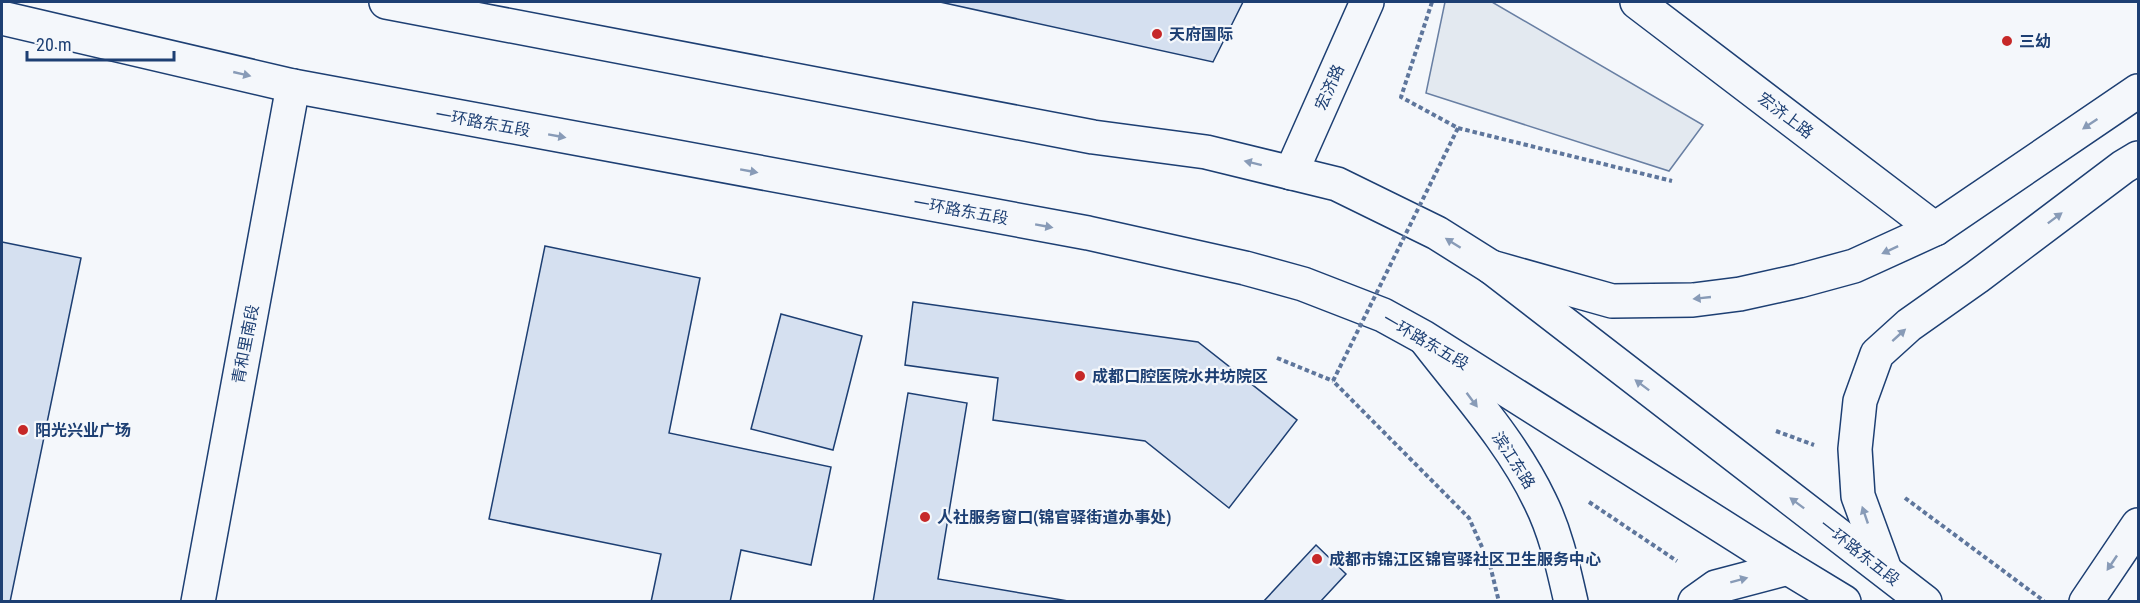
<svg xmlns="http://www.w3.org/2000/svg" width="2140" height="603" viewBox="0 0 2140 603" font-family="'Roboto Condensed','Noto Sans SC',sans-serif">
<rect width="100%" height="100%" fill="#f4f7fb"/>
<path fill="#e3e9f0" stroke="#687fa3" stroke-width="1.5" d="M1445 2H1492L1703 125 1669 171 1426 93Z"/>
<g fill="#d5e0f0" stroke="#1d3f73" stroke-width="1.5">
<path d="M940 2H1243L1213 62Z"/>
<path d="M2 242 81 258 10 602H2Z"/>
<path d="M545 246 700 278 669 433 831 467 811 565 741 550 730 602H651L661 554 489 519Z"/>
<path d="M913 302 1198 342 1297 420 1229 508 1145 441 993 420 998 378 905 365Z"/>
<path d="M781 314 862 336 833 450 751 429Z"/>
<path d="M908 393 967 403 938 579 1074 602H873Z"/>
<path d="M1316 545 1346 574 1320 602H1263Z"/>
</g>
<g fill="none" stroke-linecap="round" stroke-linejoin="round">
<g stroke="#1d3f73" stroke-width="36">
<g id="minor">
<path d="M1637 2 1935 229"/>
<path d="M1291 173 1367 2"/>
<path d="M198 602 293 86"/>
</g>
</g>
<g stroke="#1d3f73" stroke-width="36">
<g id="secondary">
<path d="M1491 267 1612 301 1693 300 1740 294 1799 281 1854 266 1935 229 2138 91"/>
<path d="M1426 340C1466 392 1512 442 1540 501 1556 533 1563 567 1571 602"/>
<path d="M1885 570 1858 496 1855 449 1860 401 1877 354 1909 325 1977 277 2123 167 2138 158"/>
<path d="M1695 602 1716 587 1788 568"/>
<path d="M2086 602 2138 525"/>
</g>
</g>
<g stroke="#1d3f73" stroke-width="36">
<g id="primary">
<path d="M386 2 1093 137 1206 152 1337 184 1437 233 1491 267 1925 602"/>
<path d="M2 18 293 86 1088 233 1245 268 1303 284 1383 315 1423 337 1788 568 1844 602"/>
</g>
</g>
<g stroke="#5e769c" stroke-width="4" stroke-dasharray="4.5 3" stroke-linecap="butt">
<path d="M1277 358 1333 381"/>
<path d="M1776 431 1814 445"/>
<path d="M1905 498 2044 601"/>
<path d="M1589 502 1677 561"/>
<path d="M1490 565 1499 602"/>
</g>
<use href="#minor" stroke="#f4f7fb" stroke-width="33"/>
<use href="#secondary" stroke="#f4f7fb" stroke-width="33"/>
<use href="#primary" stroke="#f4f7fb" stroke-width="33"/>
<g stroke="#5e769c" stroke-width="4" stroke-dasharray="4.5 3" stroke-linecap="butt">
<path d="M1432 2 1401 97 1458 128 1333 381 1469 518 1490 565"/>
<path d="M1458 128 1672 181"/>
</g>
</g>
<defs><path id="oneway-solid" d="M-6-.8H1V-3.2L6.5 0L1 3.2V.8H-6Z" transform="scale(1.5)"/></defs>
<g fill="#889bb7">
<use href="#oneway-solid" transform="translate(242 74) rotate(13)"/>
<use href="#oneway-solid" transform="translate(2090 124) rotate(146)"/>
<use href="#oneway-solid" transform="translate(557 136) rotate(10)"/>
<use href="#oneway-solid" transform="translate(1253 163) rotate(-166)"/>
<use href="#oneway-solid" transform="translate(749 171) rotate(10)"/>
<use href="#oneway-solid" transform="translate(2055 218) rotate(-37)"/>
<use href="#oneway-solid" transform="translate(1044 226) rotate(10)"/>
<use href="#oneway-solid" transform="translate(1453 243) rotate(-148)"/>
<use href="#oneway-solid" transform="translate(1890 250) rotate(155)"/>
<use href="#oneway-solid" transform="translate(1702 298) rotate(174)"/>
<use href="#oneway-solid" transform="translate(1899 335) rotate(-42)"/>
<use href="#oneway-solid" transform="translate(1642 385) rotate(-143)"/>
<use href="#oneway-solid" transform="translate(1472 400) rotate(53)"/>
<use href="#oneway-solid" transform="translate(1797 503) rotate(-143)"/>
<use href="#oneway-solid" transform="translate(1865 515) rotate(-109)"/>
<use href="#oneway-solid" transform="translate(2112 563) rotate(124)"/>
<use href="#oneway-solid" transform="translate(1739 580) rotate(-15)"/>
</g>
<g fill="#c62828" stroke="#f4f7fb" stroke-width="2">
<circle cx="1157" cy="34" r="6"/>
<circle cx="2007" cy="41" r="6"/>
<circle cx="1080" cy="376" r="6"/>
<circle cx="23" cy="430" r="6"/>
<circle cx="925" cy="517" r="6"/>
<circle cx="1317" cy="559" r="6"/>
</g>
<g text-anchor="middle" stroke-width="4.5" stroke-linejoin="round" paint-order="stroke">
<g font-size="16" font-weight="bold" fill="#1d3f73" stroke="#f4f7fb" text-anchor="start">
<text x="1169" y="40">天府国际</text>
<text x="2019" y="47">三幼</text>
<text x="1092" y="382">成都口腔医院水井坊院区</text>
<text x="35" y="436">阳光兴业广场</text>
<text x="937" y="523">人社服务窗口(锦官驿街道办事处)</text>
<text x="1329" y="565">成都市锦江区锦官驿社区卫生服务中心</text>
</g>
<g font-size="16" fill="#1d3f73" stroke="#f4f7fb">
<text transform="translate(1329 87) rotate(-66)" y="6">宏济路</text>
<text transform="translate(1786 115) rotate(37)" y="6">宏济上路</text>
<text transform="translate(483 122) rotate(10)" y="6">一环路东五段</text>
<text transform="translate(961 210) rotate(10)" y="6">一环路东五段</text>
<text transform="translate(1426 341) rotate(30)" y="6">一环路东五段</text>
<text transform="translate(245 344) rotate(-79)" y="6">青和里南段</text>
<text transform="translate(1514 460) rotate(57)" y="6">滨江东路</text>
<text transform="translate(1860 552) rotate(38)" y="6">一环路东五段</text>
</g>
</g>
<rect width="2140" height="603" fill="none" stroke="#1d3f73" stroke-width="6"/>
<path d="M27 51v9h147v-9" fill="none" stroke="#1d3f73" stroke-width="3"/>
<text x="36" y="51" font-size="18" fill="#1d3f73" stroke="#f4f7fb" stroke-width="4.5" paint-order="stroke">20 m</text>
</svg>
